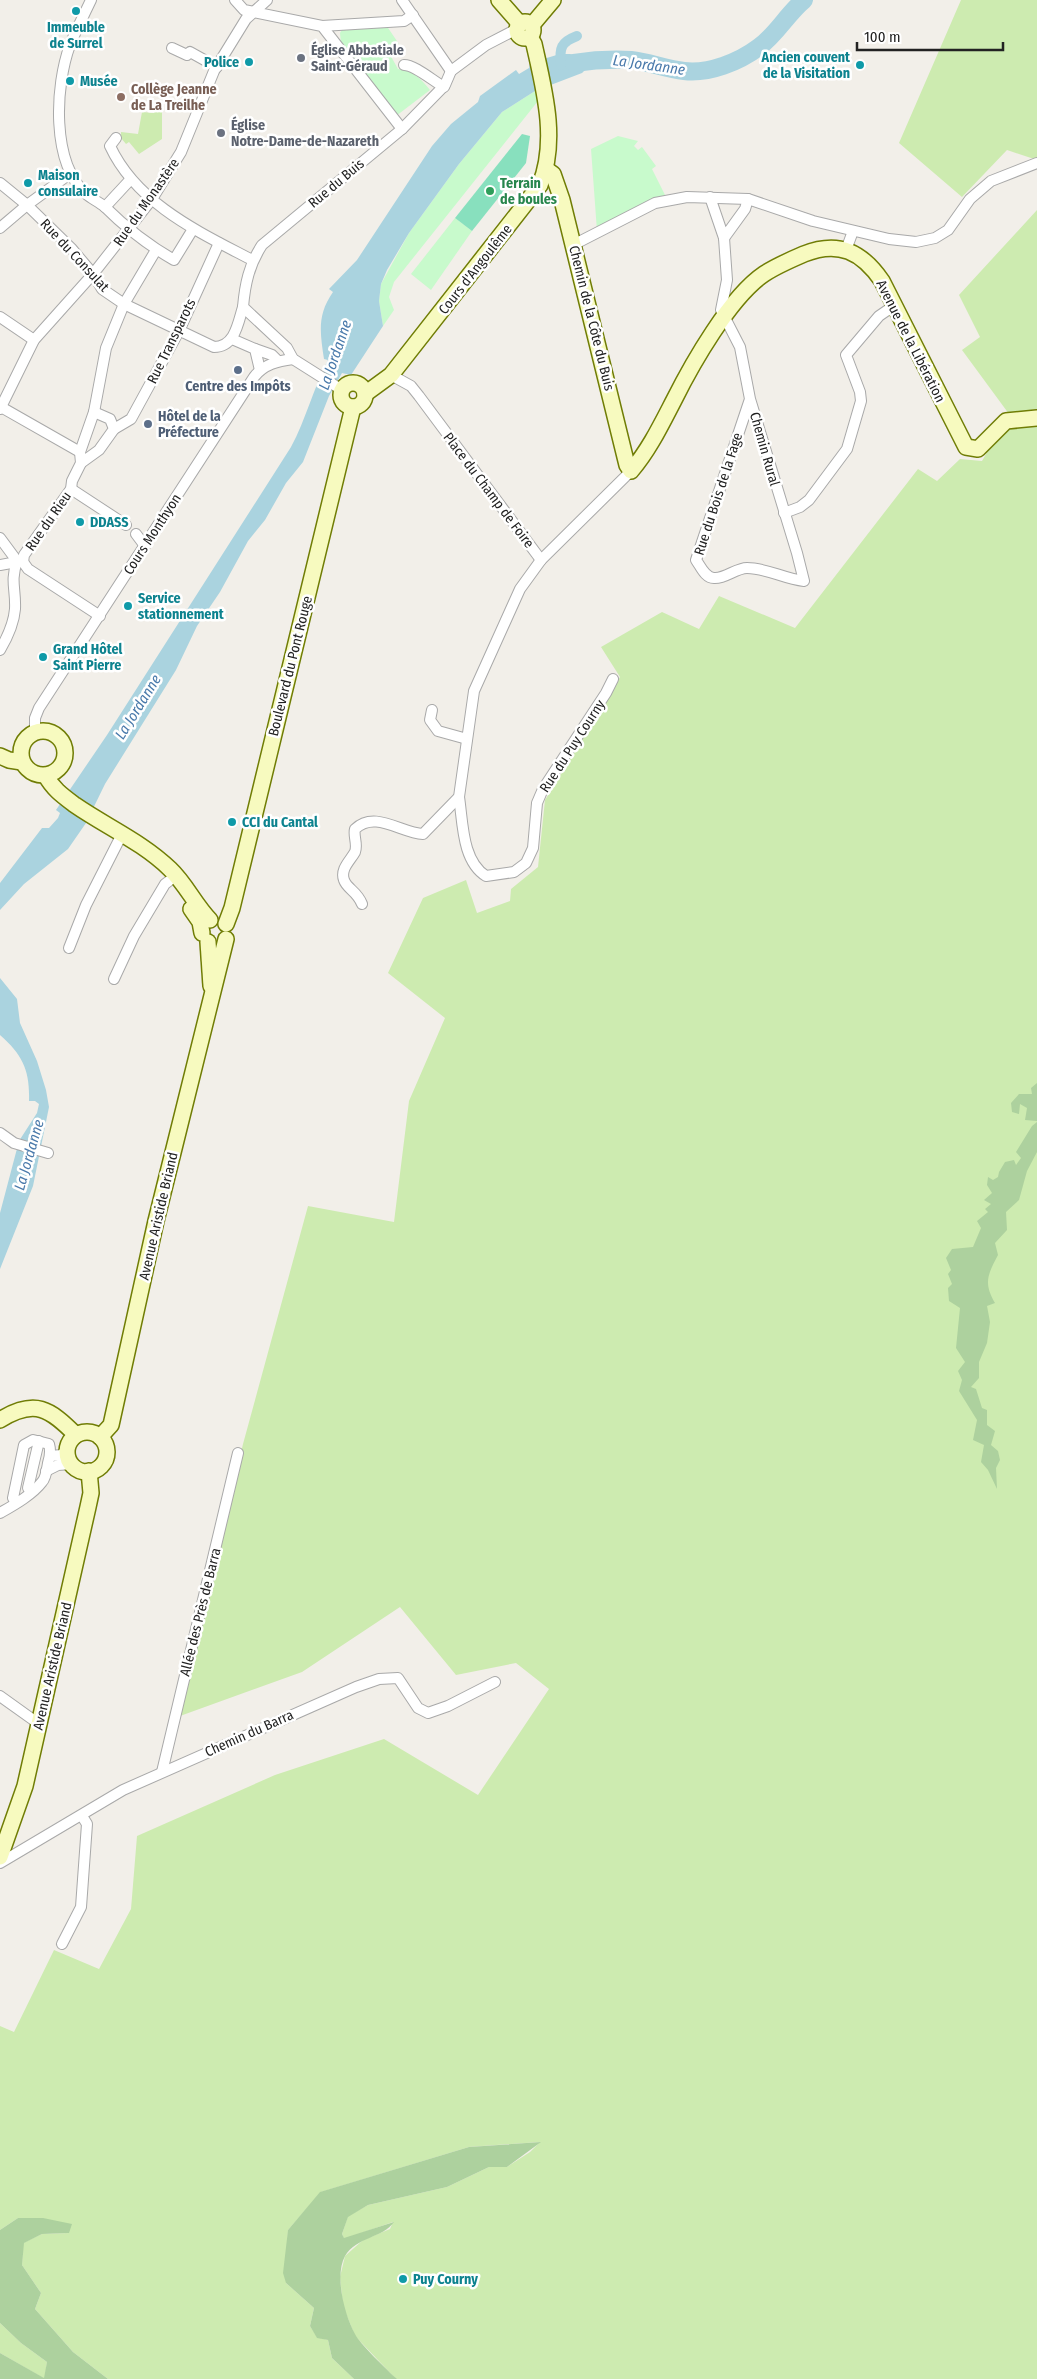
<svg xmlns="http://www.w3.org/2000/svg" width="1037" height="2379" viewBox="0 0 1037 2379" font-family="'Fira Sans Condensed',sans-serif">
<rect width="100%" height="100%" fill="#f2efe9"/>
<g fill="#cdebb0">
<path d="M961 0H1037V160L1007 150 962 197 899 143Z"/>
<path d="M155 107 162 108V139L139 154 129 142 126 144 121 138V132L138 134 142 112 154 113Z"/>
<path d="M1037 210V2379H396L355 2336 343 2306 340 2277 345 2256 363 2240 390 2229 393 2222 344 2239 342 2234 348 2216 368 2205 447 2187 489 2167H507L530 2152 540 2142 469 2147 321 2192 288 2230 286 2283 314 2308 310 2326 317 2337 328 2340 332 2358 354 2379H108L73 2352 35 2309 41 2293 22 2265 23 2243 42 2234 69 2233 18 2218 0 2230V2026L14 2032 54 1950 99 1969 131 1909 137 1836 275 1775 384 1739 478 1795 549 1689 516 1663 456 1675 400 1607 302 1672 180 1716 243 1444 308 1206 394 1222 409 1101 445 1018 388 973 423 898 466 880 477 913 510 901 511 889 538 867 545 800 620 677 601 647 662 612 699 629 719 596 795 628 918 469 937 481 960 459 982 461 1009 414 962 350 980 337 959 295Z"/>
<path d="M0 2323 21 2343 47 2362 45 2379 0 2353Z"/>
</g>
<g fill="#add19e">
<path d="M1037 1083V1121L1025 1120 1027 1108 1020 1104 1019 1114 1012 1112 1011 1103 1019 1094H1032L1031 1088Z"/>
<path d="M1037 1122V1152L1027 1171 1019 1200 1006 1212 1007 1230 995 1243 998 1255C988 1274 983 1283 995 1303L987 1306 990 1322 987 1343 979 1362V1378L971 1387 976 1389 982 1408 987 1410V1425L995 1431 991 1445 998 1451 1000 1460 996 1468 997 1489 988 1470 981 1462 984 1445 973 1440 977 1420 959 1391 962 1380 958 1371 965 1362 956 1348 960 1308 949 1301 948 1288 952 1284 948 1274 951 1270 946 1258 952 1249 973 1247 981 1228 977 1221 988 1212 985 1209 991 1204 984 1200 992 1193 987 1185 988 1177 993 1180 998 1177 999 1172 1005 1162 1014 1160 1016 1165 1021 1158 1016 1152 1032 1126Z"/>
<path d="M541 2142 507 2167H489L447 2187 368 2205 348 2217 342 2234 344 2238 394 2222C383 2238 356 2237 345 2256 334 2276 345 2316 355 2334 359 2343 388 2371 397 2379H354L332 2358 328 2340 317 2338 310 2326 314 2308 286 2283 283 2273 288 2230 320 2192 469 2147Z"/>
<path d="M18 2218H43L72 2224 69 2233 42 2234 24 2243 22 2265 41 2293 35 2309 73 2352 108 2379H0V2353L44 2378 47 2362 21 2343 0 2323V2230Z"/>
</g>
<g fill="#c8facc">
<path d="M386 25 399 44 388 51 398 69C413 70 421 79 430 90L396 116 341 43 340 33 343 28Z"/>
<path d="M535 91 538 101 394 282 389 297 394 310 383 326 379 301 381 284 409 233 459 164 502 112Z"/>
<path d="M618 136 638 141 634 146 638 150 642 147 656 166 652 169 666 197 597 231 591 149Z"/>
<path d="M455 218 472 231 431 290 411 274Z"/>
</g>
<path fill="#88e0be" d="M522 134 530 136 526 163 472 231 455 218Z"/>
<g fill="#aad3df">
<path d="M560 54H570L596 59 582 73 535 91 502 112 459 164 409 233 387 270 381 284 379 301 383 326 351 375 342 373 329 396 303 462 286 483 265 520 248 541 220 592 197 626 176 670 105 784 86 823 68 849 24 884 0 910V883L42 828H49L58 818 60 813 56 810 107 735 291 447C306 419 313 389 328 360L324 359C320 332 317 315 333 292L329 289 357 260 432 146 451 124 478 102 480 96 516 70 519 74 529 68 530 63Z"/>
<path d="M0 978 17 999 20 1023 37 1061 46 1090 49 1107 33 1186 0 1269V1213L19 1141 37 1113 39 1104 35 1101H29C30 1071 23 1055 0 1035Z"/>
</g>
<g fill="none" stroke-linecap="round" stroke-linejoin="round">
<path stroke="#aad3df" stroke-width="10" d="M561 65C559 48 561 42 577 36"/>
<path stroke="#aad3df" stroke-width="18" d="M574 63C593 60 612 59 631 60 649 62 666 69 684 71 709 74 739 62 759 47 777 34 787 14 804 0"/>
<g stroke="#a9a9a9" stroke-width="12">
<g id="street">
<path d="M91 0C84 15 76 30 70 45 55 86 51 162 86 194 92 199 99 202 105 207 126 228 148 245 174 260L193 229"/>
<path d="M235 0 244 10 322 26 402 129"/>
<path d="M402 0 451 71"/>
<path d="M322 26 404 21 413 15"/>
<path d="M172 48 187 55 190 52 217 67"/>
<path d="M404 65C415 65 433 81 444 87"/>
<path d="M116 138 110 146C137 204 199 232 252 260"/>
<path d="M0 183 27 205 71 248 93 274 102 289 124 304 214 347C235 347 238 323 243 307"/>
<path d="M710 197 724 238 745 209 748 199"/>
<path d="M105 207 130 180"/>
<path d="M0 228 27 205 71 173"/>
<path d="M724 238 727 280 721 310 740 347 750 399 797 553 804 581C784 579 767 568 747 568 736 568 725 579 714 578 705 578 701 567 696 560L750 399"/>
<path d="M573 245 655 203 687 197 748 199 813 221 889 239 916 242 935 238 948 230 970 199 991 181 1037 163"/>
<path d="M846 250 853 231"/>
<path d="M0 317 34 340"/>
<path d="M232 339 255 349 260 370"/>
<path d="M255 349 272 355 278 361"/>
<path d="M391 375 411 386 419 396 541 560 631 471"/>
<path d="M342 390 293 359 287 348 243 307C245 284 249 265 262 245L402 129 445 85 451 71 486 45 517 29"/>
<path d="M1 407 80 452"/>
<path d="M0 409 34 340 93 274 152 199 181 152 214 71 246 19 267 0"/>
<path d="M114 429 131 419 179 331 219 243"/>
<path d="M81 463 99 450 114 429 110 419 94 412"/>
<path d="M71 489 126 525"/>
<path d="M784 513 800 507 809 500 847 449 861 401 860 392 846 355 879 316 895 305"/>
<path d="M136 534 145 546"/>
<path d="M0 538 17 561"/>
<path d="M23 562 24 555 71 489 72 481 81 463 80 452 94 412 106 348 124 304 156 250"/>
<path d="M23 562 28 569 100 616"/>
<path d="M0 565 22 561"/>
<path d="M0 650C7 638 14 622 15 609 16 589 10 582 17 561"/>
<path d="M432 710 430 720 438 731 467 739"/>
<path d="M35 732V718L39 708 254 377C264 364 278 361 293 359"/>
<path d="M459 797C463 823 462 861 486 876L514 872 526 863 533 848 537 803 543 789 606 693 613 679"/>
<path d="M362 904C357 891 347 889 344 880 340 869 350 861 355 852 358 844 353 836 355 829 375 810 401 833 423 834L459 797 474 691 520 589 541 560"/>
<path d="M69 948 86 905 119 840"/>
<path d="M114 979 134 936 165 884 169 881"/>
<path d="M0 1133 14 1143 48 1153"/>
<path d="M50 1456 62 1455 68 1446"/>
<path d="M46 1471 58 1465 72 1464"/>
<path d="M31 1492 28 1488 39 1441"/>
<path d="M0 1513C14 1505 32 1495 42 1482 46 1478 47 1469 48 1463 50 1457 51 1451 49 1444L33 1440 24 1445 13 1498 16 1503"/>
<path d="M0 1696 39 1724"/>
<path d="M162 1772 238 1453"/>
<path d="M0 1863 123 1790 356 1687 379 1679 398 1678 418 1708 428 1713 448 1706 495 1682"/>
<path d="M62 1944 81 1907 87 1824 82 1816"/>
</g>
</g>
<g stroke="#707d05" stroke-width="18">
<g id="secondary">
<path d="M499 0 520 24"/>
<circle cx="525" cy="30" r="8"/>
<path d="M532 25 553 0"/>
<path d="M546 169 553 174 562 200 627 465 631 471C649 450 661 425 674 400 692 364 730 297 764 274 776 266 790 260 804 254 839 240 862 252 882 281L966 447 978 449 1006 421 1037 418"/>
<circle cx="353" cy="395" r="12"/>
<path d="M365 394 391 375 540 185C558 140 544 89 534 44L530 37"/>
<circle cx="43" cy="753" r="22"/>
<path d="M0 756 9 760 22 762"/>
<path d="M46 776C53 789 63 796 75 805 107 827 142 842 170 869 186 884 195 905 210 920"/>
<path d="M191 909 200 922 202 933"/>
<path d="M226 924 232 908 353 407"/>
<path d="M208 942 211 986"/>
<path d="M0 1420C35 1398 50 1409 76 1435"/>
<circle cx="87" cy="1452" r="20"/>
<path d="M100 1437 111 1425 156 1221 226 939"/>
<path d="M0 1857 25 1786 88 1507 91 1493 89 1471"/>
</g>
</g>
<use href="#street" stroke="#fff" stroke-width="10"/>
<use href="#secondary" stroke="#f7fabf" stroke-width="15"/>
</g>
<g fill="#0f9aa8" stroke="#fff" stroke-width="2">
<circle cx="76" cy="11" r="5"/>
<circle cx="249" cy="62" r="5"/>
<circle cx="860" cy="65" r="5"/>
<circle cx="70" cy="81" r="5"/>
<circle cx="28" cy="183" r="5"/>
<circle cx="80" cy="522" r="5"/>
<circle cx="128" cy="606" r="5"/>
<circle cx="43" cy="657" r="5"/>
<circle cx="232" cy="822" r="5"/>
<circle cx="403" cy="2279" r="5"/>
</g>
<g fill="#6b7280" stroke="#fff" stroke-width="2">
<circle cx="301" cy="58" r="5"/>
<circle cx="221" cy="133" r="5"/>
</g>
<circle fill="#8d6e63" stroke="#fff" stroke-width="2" cx="121" cy="97" r="5"/>
<circle fill="#2e9e5b" stroke="#fff" stroke-width="2" cx="490" cy="191" r="5"/>
<g fill="#5c6f8a" stroke="#fff" stroke-width="2">
<circle cx="238" cy="370" r="5"/>
<circle cx="148" cy="424" r="5"/>
</g>
<g text-anchor="middle" stroke-width="5" stroke-linejoin="round" paint-order="stroke">
<g font-size="14" font-weight="bold" fill="#0d838f" stroke="#fff" text-anchor="start">
<text x="76" y="32" text-anchor="middle">Immeuble<tspan x="76" dy="16">de Surrel</tspan></text>
<text x="850" y="62" text-anchor="end">Ancien couvent<tspan x="850" dy="16">de la Visitation</tspan></text>
<text x="239" y="67" text-anchor="end">Police</text>
<text x="80" y="86">Musée</text>
<text x="38" y="180">Maison<tspan x="38" dy="16">consulaire</tspan></text>
<text x="90" y="527">DDASS</text>
<text x="138" y="603">Service<tspan x="138" dy="16">stationnement</tspan></text>
<text x="53" y="654">Grand Hôtel<tspan x="53" dy="16">Saint Pierre</tspan></text>
<text x="242" y="827">CCI du Cantal</text>
<text x="413" y="2284">Puy Courny</text>
</g>
<g font-size="14" font-weight="bold" fill="#5b616d" stroke="#fff" text-anchor="start">
<text x="311" y="55">Église Abbatiale<tspan x="311" dy="16">Saint-Géraud</tspan></text>
<text x="231" y="130">Église<tspan x="231" dy="16">Notre-Dame-de-Nazareth</tspan></text>
</g>
<g font-size="14" font-weight="bold" fill="#785e54" stroke="#fff" text-anchor="start">
<text x="131" y="94">Collège Jeanne<tspan x="131" dy="16">de La Treilhe</tspan></text>
</g>
<g font-size="14" fill="#222" stroke="#fff">
<text transform="translate(336 183) rotate(-40)" y="5">Rue du Buis</text>
<text transform="translate(146 202) rotate(-55)" y="5">Rue du Monastère</text>
<text transform="translate(75 255) rotate(47)" y="5">Rue du Consulat</text>
<text transform="translate(475 269) rotate(-52)" y="5">Cours d'Angoulême</text>
<text transform="translate(592 318) rotate(76)" y="5">Chemin de la Côte du Buis</text>
<text transform="translate(171 341) rotate(-64)" y="5">Rue Transparots</text>
<text transform="translate(911 341) rotate(63)" y="5">Avenue de la Libération</text>
<text transform="translate(765 449) rotate(74)" y="5">Chemin Rural</text>
<text transform="translate(489 490) rotate(53)" y="5">Place du Champ de Foire</text>
<text transform="translate(718 494) rotate(-72)" y="5">Rue du Bois de la Fage</text>
<text transform="translate(48 521) rotate(-55)" y="5">Rue du Rieu</text>
<text transform="translate(152 534) rotate(-57)" y="5">Cours Monthyon</text>
<text transform="translate(290 666) rotate(-76)" y="5">Boulevard du Pont Rouge</text>
<text transform="translate(572 746) rotate(-57)" y="5">Rue du Puy Courny</text>
<text transform="translate(158 1216) rotate(-77)" y="5">Avenue Aristide Briand</text>
<text transform="translate(200 1612) rotate(-76)" y="5">Allée des Près de Barra</text>
<text transform="translate(52 1666) rotate(-77)" y="5">Avenue Aristide Briand</text>
<text transform="translate(249 1733) rotate(-24)" y="5">Chemin du Barra</text>
</g>
<g font-size="14" font-weight="bold" fill="#27864d" stroke="#fff" text-anchor="start">
<text x="500" y="188">Terrain<tspan x="500" dy="16">de boules</tspan></text>
</g>
<g font-size="14" font-weight="bold" fill="#4e5e75" stroke="#fff">
<text x="238" y="391">Centre des Impôts</text>
<text x="158" y="421" text-anchor="start">Hôtel de la<tspan x="158" dy="16">Préfecture</tspan></text>
</g>
<g font-size="15" font-style="italic" fill="#4a7aab" stroke="#fff">
<text transform="translate(649 65) rotate(8)" y="5">La Jordanne</text>
<text transform="translate(335 355) rotate(-71)" y="5">La Jordanne</text>
<text transform="translate(138 707) rotate(-58)" y="5">La Jordanne</text>
<text transform="translate(29 1155) rotate(-74)" y="5">La Jordanne</text>
</g>
</g>
<path d="M857 42v8h146v-8" fill="none" stroke="#222222" stroke-width="2.5"/>
<text x="864" y="42" font-size="15" fill="#222222" stroke="#ffffff" stroke-width="4" paint-order="stroke">100 m</text>
</svg>
